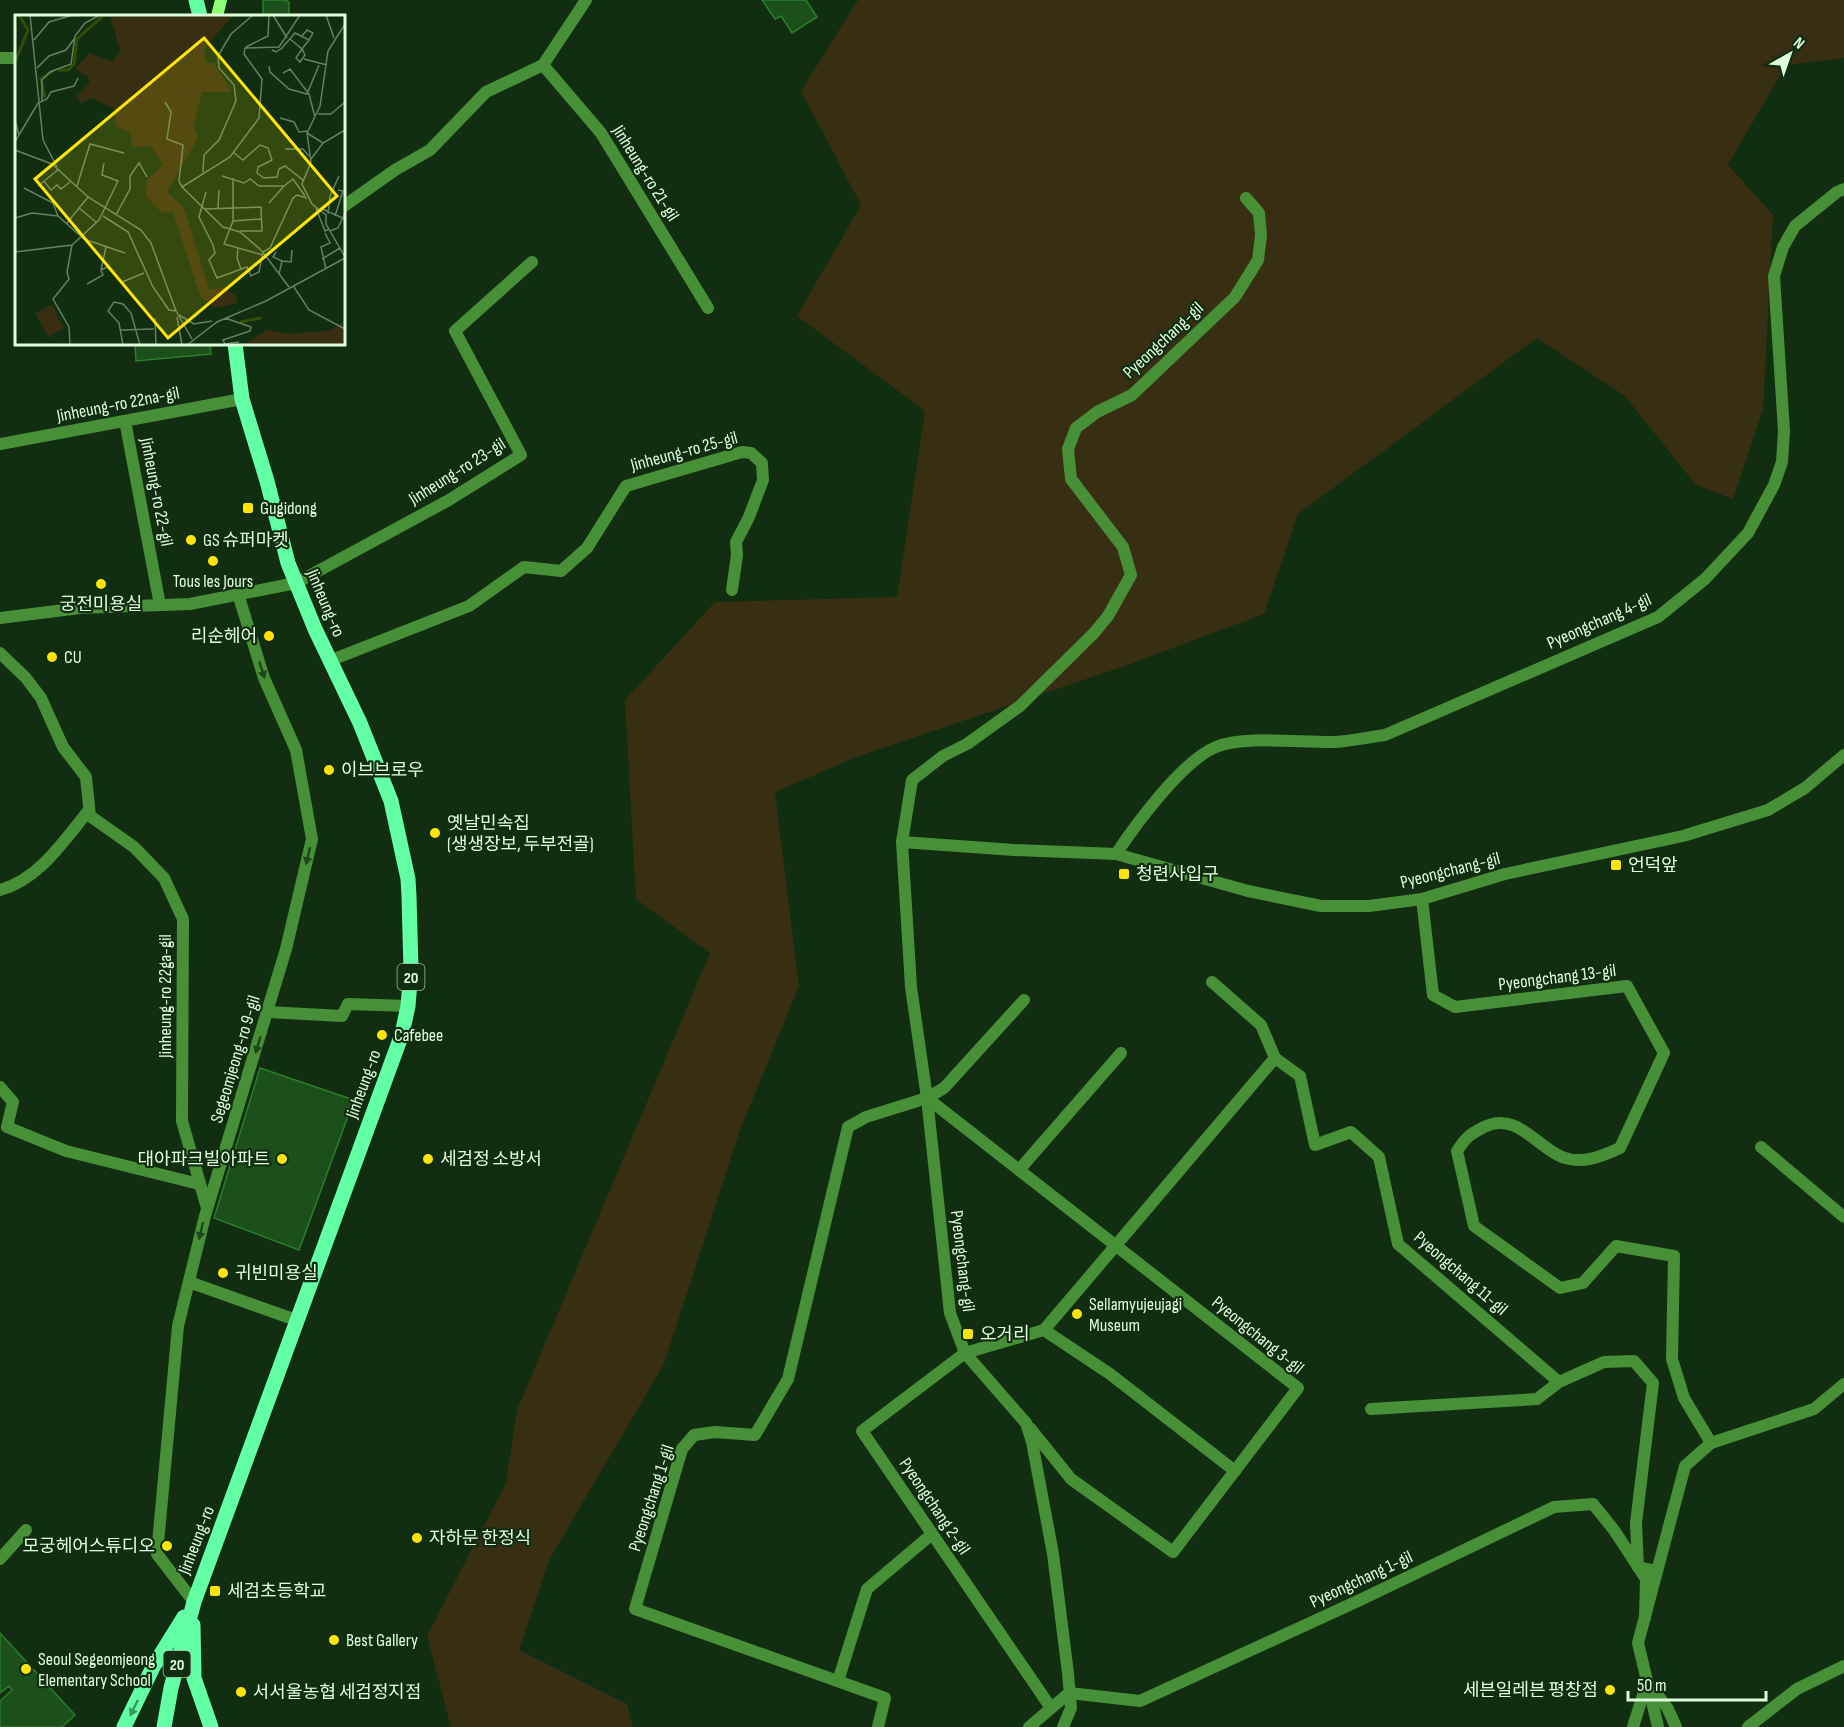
<svg xmlns="http://www.w3.org/2000/svg" width="1844" height="1727" viewBox="0 0 1844 1727" font-family="'Sofia Sans Condensed','Noto Sans KR',sans-serif">
<rect width="100%" height="100%" fill="#112e10"/>
<path fill="#382f12" d="M858 0H1844V58L1786 65 1728 165 1773 215 1763 409 1733 499 1696 485 1625 396 1537 338 1298 514 1264 614 1119 668 859 756 775 792 799 986 740 1130 664 1364 549 1560 519 1650 627 1704 633 1727H451L427 1636 506 1483 517 1410 710 953 636 899 625 700 715 602 897 597 925 411 797 316 861 205 801 91Z"/>
<g fill="#1b501a" stroke="#2b7e2a" stroke-width="1.5">
<path d="M263 0H285L289 2V16H263Z"/>
<path d="M762 0H806L817 17 792 33 781 16 775 19Z"/>
<path d="M135 344H210L211 354 136 361Z"/>
<path d="M260 1068 354 1100 299 1250 214 1218Z"/>
<path d="M0 1633 75 1715 62 1727H0V1701L12 1690 9 1686 0 1693Z"/>
</g>
<g fill="none" stroke-linecap="round" stroke-linejoin="round">
<g stroke="#479037" stroke-width="12">
<path d="M0 58H16"/>
<path d="M543 65 586 0"/>
<path d="M344 206 395 170 430 150 486 92 543 65 601 133 708 308"/>
<path d="M125 421 160 605"/>
<path d="M0 444 242 399"/>
<path d="M0 618 80 608 190 604 296 583 449 500 521 455 455 331 532 262"/>
<path d="M0 653 26 678 41 698 63 747 86 777 90 816 134 847 164 878 183 919 182 1121 207 1208"/>
<path d="M329 661 469 606 524 567 561 571 587 548 626 486 742 452 751 453 762 463 763 480 749 517 736 542 737 555 732 590"/>
<path d="M902 842 1014 850 1116 854 1248 891 1321 906H1369L1422 899 1505 874 1683 836 1768 810 1805 788 1844 755"/>
<path d="M1116 854C1136 824 1183 760 1216 747 1243 735 1303 743 1335 742 1352 741 1369 737 1385 735L1658 617 1705 579 1748 533 1774 485 1782 462 1784 431 1774 276 1783 247 1795 226 1837 192 1844 189"/>
<path d="M0 890C39 880 65 839 89 810"/>
<path d="M1422 899 1433 995 1455 1007 1627 986 1664 1053 1620 1148C1602 1156 1583 1165 1562 1157 1536 1146 1516 1111 1484 1127 1469 1135 1467 1136 1457 1151L1474 1226 1560 1288 1583 1283 1616 1246 1674 1256 1672 1359 1684 1398 1711 1443"/>
<path d="M1212 982 1261 1025 1275 1058 1300 1076 1315 1145 1351 1132 1379 1157 1398 1244 1559 1382 1604 1362 1634 1361 1653 1383 1636 1523 1638 1567 1657 1571"/>
<path d="M268 1012 342 1016 348 1004 408 1006"/>
<path d="M0 1087 13 1102 7 1127 66 1151 199 1184"/>
<path d="M927 1098 1298 1388 1173 1552 1071 1479 1030 1428"/>
<path d="M1761 1147 1844 1217"/>
<path d="M1019 1170 1121 1053"/>
<path d="M189 1282 296 1320"/>
<path d="M1044 1330 1110 1374 1235 1471"/>
<path d="M1371 1409 1537 1399 1559 1382"/>
<path d="M0 1559 26 1530"/>
<path d="M194 1602 157 1554 178 1326 205 1216 286 949 312 839 296 750 264 678 238 594"/>
<path d="M838 1681 867 1589 932 1534"/>
<path d="M1652 1687 1668 1709 1676 1727"/>
<path d="M1051 1708 862 1431 965 1353 1044 1330 1275 1058"/>
<path d="M878 1727 885 1698 635 1609 682 1449 694 1435 715 1432 755 1435 788 1379 848 1127 866 1117 927 1098 944 1088 1024 1000"/>
<path d="M1029 1727 1069 1693 1140 1701 1360 1600 1554 1507 1593 1504 1614 1530 1646 1579 1645 1618"/>
<path d="M1063 1727 1071 1708 1068 1673 1053 1554 1032 1442 1026 1423 965 1353 950 1313 927 1098 911 987 902 842 912 780 943 756 967 744 1020 706 1094 633 1108 616 1131 575 1123 547 1071 479 1068 449 1076 428 1097 412 1132 395 1235 297 1258 260 1261 235 1259 213 1246 198"/>
<path d="M1633 1727 1647 1682"/>
<path d="M1658 1727 1638 1643 1685 1466 1711 1443 1814 1409 1844 1384"/>
<path d="M1748 1727 1797 1689 1844 1666"/>
</g>
<path stroke="#8dff73" stroke-width="12" d="M217 16 221 0"/>
<g stroke="#63ffa4" stroke-width="15">
<path d="M196 0 200 16"/>
<path d="M193 1625 194 1678 211 1727"/>
<path d="M124 1727 153 1667 184 1617"/>
<path d="M164 1727 171 1688 194 1602 402 1034 408 1006 411 970 409 896 408 879 391 801 360 723 315 629 288 563 267 481 242 399 235 344"/>
</g>
</g>
<defs><path id="oneway-solid" d="M-6-.8H1V-3.2L6.5 0L1 3.2V.8H-6Z" transform="scale(1.5)"/></defs>
<g fill="#1e461a">
<use href="#oneway-solid" transform="translate(262 670) rotate(72)"/>
<use href="#oneway-solid" transform="translate(308 856) rotate(103)"/>
<use href="#oneway-solid" transform="translate(258 1045) rotate(106)"/>
<use href="#oneway-solid" transform="translate(201 1231) rotate(103)"/>
</g>
<use fill="#3a965a" href="#oneway-solid" transform="translate(134 1708) rotate(116)"/>
<g fill="#ffe408" stroke="#112e10" stroke-width="2">
<rect x="242" y="502" width="12" height="12" rx="3"/>
<circle cx="191" cy="540" r="6"/>
<circle cx="213" cy="561" r="6"/>
<circle cx="101" cy="584" r="6"/>
<circle cx="269" cy="636" r="6"/>
<circle cx="52" cy="657" r="6"/>
<circle cx="329" cy="770" r="6"/>
<circle cx="435" cy="833" r="6"/>
<rect x="1610" y="859" width="12" height="12" rx="3"/>
<rect x="1118" y="868" width="12" height="12" rx="3"/>
<circle cx="382" cy="1035" r="6"/>
<circle cx="282" cy="1159" r="6"/>
<circle cx="428" cy="1159" r="6"/>
<circle cx="223" cy="1273" r="6"/>
<circle cx="1077" cy="1314" r="6"/>
<rect x="962" y="1328" width="12" height="12" rx="3"/>
<circle cx="417" cy="1538" r="6"/>
<circle cx="167" cy="1546" r="6"/>
<rect x="209" y="1585" width="12" height="12" rx="3"/>
<circle cx="334" cy="1640" r="6"/>
<circle cx="26" cy="1669" r="6"/>
<circle cx="1610" cy="1690" r="6"/>
<circle cx="241" cy="1692" r="6"/>
</g>
<g text-anchor="middle" stroke-width="4.5" stroke-linejoin="round" paint-order="stroke">
<g fill="#112e10" stroke="#a1c09f" stroke-width="1.5">
<rect x="397.5" y="964" width="27" height="26" rx="4.5"/>
<rect x="163.5" y="1651" width="27" height="26" rx="4.5"/>
</g>
<g font-size="16" font-weight="bold" fill="#dfffdc">
<text x="411" y="983">20</text>
<text x="177" y="1670">20</text>
</g>
<g font-size="18" fill="#dfffdc" stroke="#112e10">
<text transform="translate(646 173) rotate(58)" y="6">Jinheung-ro 21-gil</text>
<text transform="translate(1163 340) rotate(-43)" y="6">Pyeongchang-gil</text>
<text transform="translate(118 404) rotate(-11)" y="6">Jinheung-ro 22na-gil</text>
<text transform="translate(684 451) rotate(-15)" y="6">Jinheung-ro 25-gil</text>
<text transform="translate(457 471) rotate(-32)" y="6">Jinheung-ro 23-gil</text>
<text transform="translate(157 492) rotate(79)" y="6">Jinheung-ro 22-gil</text>
<text transform="translate(326 603) rotate(67)" y="6">Jinheung-ro</text>
<text transform="translate(1599 621) rotate(-24)" y="6">Pyeongchang 4-gil</text>
<text transform="translate(1450 870) rotate(-14)" y="6">Pyeongchang-gil</text>
<text transform="translate(1557 977) rotate(-7)" y="6">Pyeongchang 13-gil</text>
<text transform="translate(165 996) rotate(-90)" y="6">Jinheung-ro 22ga-gil</text>
<text transform="translate(235 1059) rotate(-73)" y="6">Segeomjeong-ro 9-gil</text>
<text transform="translate(363 1084) rotate(-70)" y="6">Jinheung-ro</text>
<text transform="translate(963 1261) rotate(83)" y="6">Pyeongchang-gil</text>
<text transform="translate(1461 1273) rotate(41)" y="6">Pyeongchang 11-gil</text>
<text transform="translate(1258 1335) rotate(39)" y="6">Pyeongchang 3-gil</text>
<text transform="translate(651 1498) rotate(-72)" y="6">Pyeongchang 1-gil</text>
<text transform="translate(935 1506) rotate(56)" y="6">Pyeongchang 2-gil</text>
<text transform="translate(196 1540) rotate(-69)" y="6">Jinheung-ro</text>
<text transform="translate(1361 1579) rotate(-25)" y="6">Pyeongchang 1-gil</text>
</g>
<g font-size="18" fill="#dfffdc" stroke="#112e10" text-anchor="start">
<text x="260" y="514">Gugidong</text>
<text x="203" y="546">GS 슈퍼마켓</text>
<text x="213" y="587" text-anchor="middle">Tous les Jours</text>
<text x="101" y="610" text-anchor="middle">궁전미용실</text>
<text x="257" y="642" text-anchor="end">리순헤어</text>
<text x="64" y="663">CU</text>
<text x="341" y="776">이브브로우</text>
<text x="447" y="829">옛날민속집<tspan x="447" dy="21">(생생장보, 두부전골)</tspan></text>
<text x="1628" y="871">언덕앞</text>
<text x="1136" y="880">청련사입구</text>
<text x="394" y="1041">Cafebee</text>
<text x="270" y="1165" text-anchor="end">대아파크빌아파트</text>
<text x="440" y="1165">세검정 소방서</text>
<text x="235" y="1279">귀빈미용실</text>
<text x="1089" y="1310">Sellamyujeujagi<tspan x="1089" dy="21">Museum</tspan></text>
<text x="980" y="1340">오거리</text>
<text x="429" y="1544">자하문 한정식</text>
<text x="155" y="1552" text-anchor="end">모궁헤어스튜디오</text>
<text x="227" y="1597">세검초등학교</text>
<text x="346" y="1646">Best Gallery</text>
<text x="38" y="1665">Seoul Segeomjeong<tspan x="38" dy="21">Elementary School</tspan></text>
<text x="1598" y="1696" text-anchor="end">세븐일레븐 평창점</text>
<text x="253" y="1698">서서울농협 세검정지점</text>
</g>
</g>
<g transform="translate(15 15)">
<rect width="330" height="330" fill="#112e10"/>
<path d="M95 0H219L189 33 191 47 199 48 217 77H187L179 112 183 123 152 177 169 193 194 275 209 272 220 280 223 288 200 293 185 281 158 197 147 198 131 181 132 165 148 150 136 131 117 132 115 117 101 111 98 93 76 83 66 88 61 82 75 68 72 61 60 54 74 38 98 47 105 36ZM37 290 49 313 33 322 20 298ZM330 305V330H229L251 315 274 319 317 315Z" fill="#382f12"/>
<path fill="none" stroke="#304f07" stroke-width="3" d="M0 47 13 15 4 0M44 55H53L59 49 62 24 89 0M30 83 26 64 39 55M225 307 246 303"/>
<path fill="none" stroke="#638262" stroke-width="1.5" d="M15 0 28 125M258 0 272 23M311 0 319 23M330 9 313 36 305 91 292 118 296 147 287 169 297 189 311 200V209L330 242M275 24 287 34 290 40 285 47 281 43 287 34 294 25M19 25 34 7 58 0M231 32 253 21 254 0M257 35 261 37 267 33 280 18 294 25 298 18 292 15 287 21M289 44 312 50M254 51 255 57 274 74 292 79 304 50M22 53 34 41 51 35 59 24M268 58 275 54 294 79 300 102M27 86V65L35 57 56 49 60 21 70 8 85 0M150 87 156 97 152 124 168 130 164 166 167 172 208 212 225 217 247 236 274 272M303 99H316L330 87M265 103 279 107 284 117 293 116M0 105 4 120 0 127M292 118 308 128M4 120 23 88 32 84 36 77 59 71 63 63M28 125 42 152M270 134H288L294 141M0 135 37 149 73 182 126 215 136 228 161 296 177 324M219 138 228 145 245 130 253 133 257 145 243 152 242 158 249 163 262 162 264 154 270 151 288 165M296 144 308 128 330 115M188 157 189 140 204 125 221 86 219 70 204 53 203 41 216 19 238 0M207 161 229 168 235 164 244 171H269L278 164 290 181M218 163V206L209 229 248 240M29 166 36 175 42 170 46 174 55 167M23 171 44 154M62 171 75 129 109 138M167 172 215 142 244 103 247 64 229 39 230 33 264 32 285 0M9 173 38 188 43 201M191 177 184 202 198 230 200 238 194 245 202 263 232 252 236 261 244 257 248 237 255 233 278 183 282 180 292 183M254 188 269 171M64 193 81 207M203 193 204 175M301 193 310 216 314 214M305 193 330 204M189 194 246 192 247 216H225M313 199 315 181 324 161M101 200 115 174V161L124 148 132 162M88 201 113 217 138 272 154 295 161 296M320 201 328 176 323 175M0 203 17 198 43 201 69 224 110 238M218 206 246 204M52 208 73 182M315 216 323 213 330 198M310 218 315 228 306 232 311 254M223 233 222 243 226 254M0 237 57 230 84 205 103 166 87 160 89 148M261 237 258 242 267 246 264 259M307 244 325 233M267 246 276 247 277 235M86 255 91 232M72 269 88 260 86 255 92 252 107 267 129 258M279 272 294 295 330 314M164 300 179 309 197 306M162 302 167 330M140 303 141 330M210 303 236 312 235 316 208 325 210 329 224 327M106 315 139 314M55 330 54 312 38 284 54 264 52 257 57 230M108 330 104 308 93 296 99 287 108 289 116 298 125 330M172 330 202 307 251 286 330 243"/>
<path fill="#ffe408" fill-opacity="0.15" stroke="#ffe408" stroke-width="3" d="M189 23 322 181 153 323 20 164Z"/>
<rect width="330" height="330" fill="none" stroke="#dfffdc" stroke-width="3"/>
</g>
<g transform="translate(1790 54) rotate(40)" stroke="#112e10" stroke-width="4.5" paint-order="stroke">
<path d="M0-4.5L10 22L0 15L-10 22Z" fill="#dfffdc"/>
<text y="-9" font-size="16" font-weight="bold" text-anchor="middle" fill="#dfffdc">N</text>
</g>
<path d="M1628 1691v9h138v-9" fill="none" stroke="#dfffdc" stroke-width="3"/>
<text x="1637" y="1691" font-size="18" fill="#dfffdc" stroke="#112e10" stroke-width="4.5" paint-order="stroke">50 m</text>
</svg>
